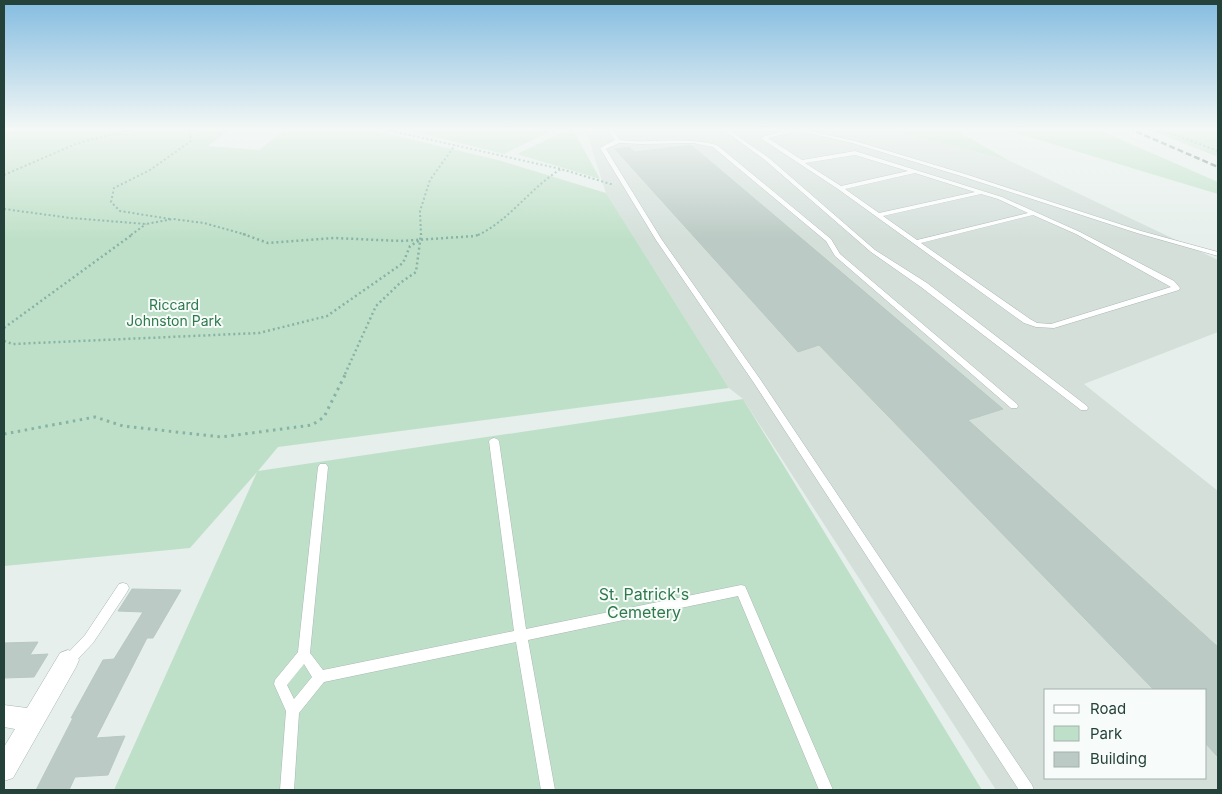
<svg xmlns="http://www.w3.org/2000/svg" width="1222" height="794" viewBox="0 0 1222 794" font-family="Inter,sans-serif">
<rect width="100%" height="100%" fill="#e6efeb"/>
<path fill="#d4dfda" fill-rule="evenodd" d="M585 128H881L1008 160 1218 260V332L1084 384 1218 491V790H996L743 399 729 388 606 193ZM1046 690H1206V778H1046Z"/>
<g fill="#bfe0c8">
<path d="M4 128H231L208 146 259 150 287 128H363L498 160 606 193 729 388 278 447 258 471 743 399 982 790H114L257 472 190 548 4 566Z"/>
<path d="M400 128H557L504 154Z"/>
<path d="M572 128 600 179 517 154 571 128Z"/>
<path d="M881 128H952L1008 160Z"/>
<path d="M999 128H1094L1218 182V194Z"/>
<path d="M1145 128H1218V157Z"/>
</g>
<g fill="#bbcac4" stroke="#b8c9c2">
<path d="M691 145 1003 409 968 420 1218 647V757L1206 744V690H1154L819 345 798 352 615 149 629 147 635 152Z"/>
<path d="M132 589 181 590 153 638H147L96 738 125 736 108 775 75 777 69 790H36L73 718H71L103 660 114 659 143 612 118 611Z"/>
<path d="M38 642 30 655 48 654 34 677 4 678V643Z"/>
</g>
<g fill="none" stroke-linecap="round" stroke-linejoin="round">
<g stroke="#a8b8b2" stroke-width="1">
<g id="service">
<path d="M607 128H611L620 140C652 144 685 136 717 145L831 239 840 254 1017 404 1018 406 1017 408H1011L835 256 826 241 713 147 693 143 642 144 619 143 606 149 662 240 760 379 1032 785 1034 790H1019L754 383 656 240 600 148 615 140Z"/>
<path d="M721 128H726L769 158 875 250 927 283 1087 406 1088 408 1087 410H1081L921 287 871 252 765 160Z"/>
<path d="M764 128 809 131 855 141 965 174 1141 231 1218 252V256L1137 233 961 176 852 143 809 133 793 132 768 138 802 160 855 151 1002 197 1080 232 1174 281 1180 288 1179 290 1054 328 1036 327 1024 323 838 189 762 139V137L784 131 766 129ZM855 155 908 171 841 186 805 163ZM915 173 975 192 879 213 845 189ZM981 194 998 199 1028 213 917 240 883 216ZM1033 215 1076 234 1171 287 1051 324 1037 323 1030 319 921 243Z"/>
<path d="M494 438 497 439 499 441 526 629 741 585 745 586 833 790H819L738 596 528 640 555 790H541L516 642 324 682 299 713 294 790H280L286 711 274 684 275 680 298 652 318 467 320 464H326L328 467 310 653 323 670 514 631 489 441 491 439ZM304 664 312 677 294 699 287 685Z"/>
<path d="M123 583 127 584 129 588 127 592 93 643 73 664 69 666 65 664 63 660 65 656 85 635 119 584Z"/>
</g>
</g>
<g stroke="#a8b8b2" stroke-width="1">
<path id="minor" d="M68 650 76 653 79 660 76 667 13 778 4 781V747L15 729 4 727V705L27 708 60 653Z"/>
</g>
<g stroke="#86b3a5" stroke-width="2" stroke-dasharray="2 2.5" stroke-linecap="butt">
<path d="M181 128 190 131"/>
<path d="M378 128 561 169 614 185"/>
<path d="M1157 128 1218 151"/>
<path d="M4 175 78 143 137 128"/>
<path d="M4 209 71 218 146 224 173 219 204 223 247 235"/>
<path d="M170 219 120 211 111 202 114 188 150 170 191 141 190 131 195 128"/>
<path d="M131 235 146 224"/>
<path d="M421 235 420 211 430 180 455 145"/>
<path d="M478 235C510 220 531 187 561 169"/>
</g>
<g stroke="#86b3a5" stroke-width="2.5" stroke-dasharray="2 3" stroke-linecap="butt">
<path d="M243 234 268 243 334 238 401 241 475 236 480 234"/>
<path d="M4 328 133 234"/>
<path d="M4 341 13 344 259 333 327 316 403 263 410 246 420 240"/>
<path d="M345 374 376 306 400 283 416 272 421 234"/>
</g>
<path stroke="#86b3a5" stroke-width="3" stroke-dasharray="2.5 4.5" stroke-linecap="butt" d="M4 434 95 417 123 426 221 437 312 425 324 417 346 373"/>
<use href="#service" fill="#fff" fill-rule="evenodd"/>
<use href="#minor" fill="#fff" fill-rule="evenodd"/>
<path stroke="#5f7d75" stroke-width="2.5" stroke-dasharray="6 3" stroke-linecap="butt" d="M1128 128 1218 167"/>
</g>
<linearGradient id="sky" x2="0" y2="1"><stop stop-color="#84bce0"/><stop offset="0.54" stop-color="#f4f8f6"/><stop offset="1" stop-color="#f4f8f6" stop-opacity="0"/></linearGradient>
<rect width="1222" height="239" fill="url(#sky)"/>
<g text-anchor="middle" stroke-width="4" stroke-linejoin="round" paint-order="stroke">
<g font-size="14" fill="#2d7a4b" stroke="#f7fbf9">
<text x="174" y="310">Riccard<tspan x="174" dy="16">Johnston Park</tspan></text>
</g>
<g font-size="16" fill="#2d7a4b" stroke="#f7fbf9">
<text x="644" y="600">St. Patrick's<tspan x="644" dy="18">Cemetery</tspan></text>
</g>
</g>
<rect width="1222" height="794" fill="none" stroke="#24423a" stroke-width="10"/>
<rect x="1044" y="689" width="162" height="90" fill="#f7fbf9" stroke="#a3b1ad"/>
<rect x="1054" y="705" width="25" height="8" fill="#ffffff" stroke="#a3b1ad"/>
<text x="1090" y="714" font-size="15" fill="#24423a">Road</text>
<rect x="1054" y="726" width="25" height="15" fill="#bfe0c8" stroke="#a3b1ad"/>
<text x="1090" y="739" font-size="15" fill="#24423a">Park</text>
<rect x="1054" y="752" width="25" height="15" fill="#bbcac4" stroke="#a3b1ad"/>
<text x="1090" y="764" font-size="15" fill="#24423a">Building</text>
</svg>
